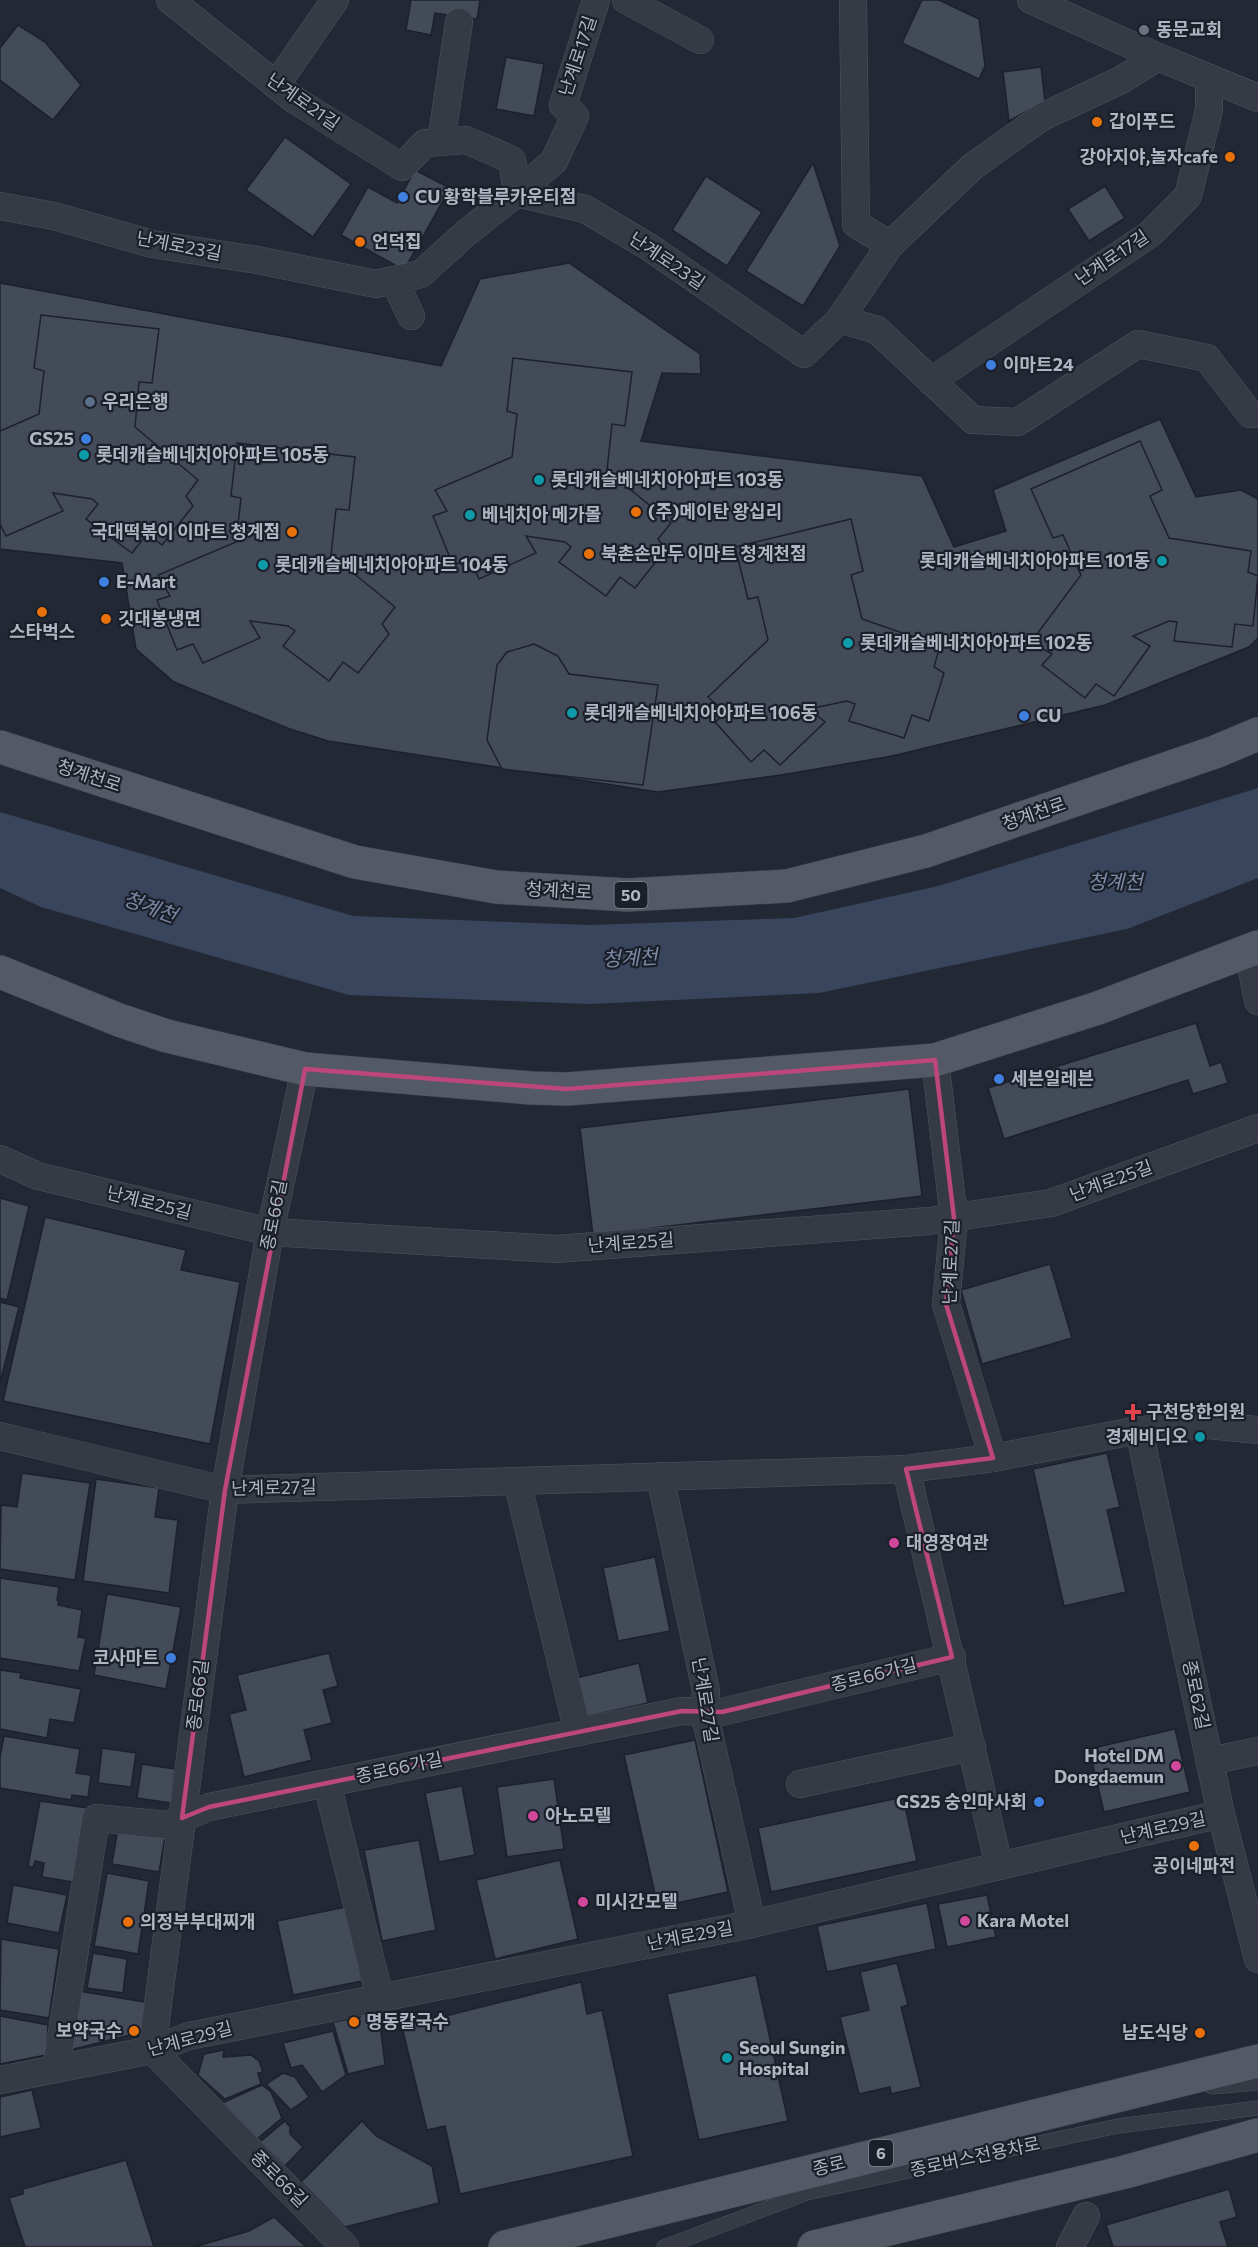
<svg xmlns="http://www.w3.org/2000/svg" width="1258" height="2247" viewBox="0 0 1258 2247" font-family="Commissioner,'Noto Sans KR',sans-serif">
<rect width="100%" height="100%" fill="#222834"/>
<path fill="#39455c" d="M1258 788V878L1127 929 819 993 590 1004 349 995 41 907 0 888V812L353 916 590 925 794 918 938 886Z"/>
<g fill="#444b58" stroke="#1d212b" stroke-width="1.5">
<path d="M411 0H480L477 19 435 13 431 35 406 30Z"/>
<path d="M922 0H939L979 19 985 66 979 79 902 43Z"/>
<path d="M18 25 45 42 81 85 53 120 0 80V48Z"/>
<path d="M506 57 544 64 534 116 496 109Z"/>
<path d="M1041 67 1045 101 1009 121 1003 72Z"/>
<path d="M285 137 351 184 313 237 246 190Z"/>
<path d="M813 163 840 246 803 306 746 271Z"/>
<path d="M415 170 450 188 404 270 341 235 368 187 397 203Z"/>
<path d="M706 176 762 212 727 266 672 230Z"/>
<path d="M1105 186 1125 218 1089 241 1068 209Z"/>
<path d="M569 263 700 354 701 374 662 373 641 441 922 476 954 547 1006 531 993 490 1160 419 1196 497 1241 490 1258 499V638L1249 647 1105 705 892 756 781 775 658 792 328 741 290 729 174 682 136 649 122 563 0 549V283L441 366 480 279Z"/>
<path d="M41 315 159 329 152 383 139 382 135 427 198 480 186 496 193 506 162 545 147 534 132 553 86 519 98 504 92 499 53 493 63 511 6 536 0 524V431L39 414 44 371 34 368Z"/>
<path d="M513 358 632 372 625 426 612 424 607 470 671 523 658 539 666 549 635 588 620 577 606 596 559 562 571 547 565 542 526 536 536 553 479 579 470 559 453 565 433 516 447 511 435 490 512 457 517 414 507 411Z"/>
<path d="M1140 441 1162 490 1150 496 1169 538 1251 551 1248 572 1258 576 1253 626 1235 624 1232 647 1174 641 1177 622 1169 621 1133 636 1150 646 1114 696 1096 684 1085 698 1042 665 1052 654 1031 642 1081 575 1063 535 1053 538 1031 489Z"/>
<path d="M237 443 355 457 349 510 336 509 331 555 395 607 382 624 389 634 358 673 343 662 329 681 283 646 295 631 288 626 250 621 260 638 203 663 193 644 177 650 157 600 170 596 158 575 236 542 241 498 231 496Z"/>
<path d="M851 519 863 571 851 575 862 619 940 646 934 667 944 673 929 721 912 715 904 738 849 721 855 704 847 701 809 709 825 722 780 765 764 750 751 762 715 722 726 713 708 697 768 640 758 597 748 599 735 547Z"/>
<path d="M534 644 558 656 569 674 658 685 643 785 502 769 487 740 497 665 507 652Z"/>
<path d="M1196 1023 1210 1066 1221 1062 1228 1083 1193 1094 1188 1080 1004 1139 988 1088Z"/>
<path d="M909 1089 922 1196 593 1235 580 1128Z"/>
<path d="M0 1198 29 1206 7 1300 0 1298Z"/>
<path d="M45 1217 186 1250 181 1270 240 1282 210 1444 3 1401Z"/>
<path d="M1050 1264 1072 1338 982 1364 961 1290Z"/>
<path d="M0 1302 19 1307 0 1383Z"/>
<path d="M1107 1453 1120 1507 1107 1510 1126 1592 1064 1606 1033 1469Z"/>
<path d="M22 1473 90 1483 75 1580 0 1569 1 1505 17 1507Z"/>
<path d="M96 1479 159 1488 155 1517 178 1520 169 1593 83 1581Z"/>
<path d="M655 1557 670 1631 618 1641 603 1568Z"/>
<path d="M0 1578 59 1587 57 1600 59 1601 58 1605 82 1610 78 1637 86 1638 79 1671 0 1658Z"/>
<path d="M107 1594 181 1607 166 1689 94 1675Z"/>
<path d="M329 1653 338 1686 323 1690 332 1723 304 1730 312 1760 244 1777 229 1714 246 1710 237 1675Z"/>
<path d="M639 1663 648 1703 585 1717 576 1678Z"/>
<path d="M0 1670 21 1673 20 1678 81 1689 74 1723 50 1719 47 1738 0 1729Z"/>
<path d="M1175 1729 1190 1792 1104 1812 1089 1749Z"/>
<path d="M4 1736 80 1749 76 1773 91 1775 88 1797 72 1795 71 1800 0 1788V1757Z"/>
<path d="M695 1740 728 1892 658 1907 624 1755Z"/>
<path d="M102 1748 136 1753 131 1787 98 1783Z"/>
<path d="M142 1764 175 1769 171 1803 137 1798Z"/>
<path d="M554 1779 564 1849 507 1857 497 1787Z"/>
<path d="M462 1786 475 1855 439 1862 425 1793Z"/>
<path d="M903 1797 917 1861 771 1892 758 1828Z"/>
<path d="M40 1801 87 1808 73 1882 42 1877 44 1863 35 1861 33 1867 28 1866Z"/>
<path d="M118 1828 165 1837 159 1872 112 1864Z"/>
<path d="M419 1840 436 1930 382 1941 364 1850Z"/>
<path d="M560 1860 578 1939 495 1959 476 1880Z"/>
<path d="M107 1873 149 1881 138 1954 94 1946Z"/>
<path d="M13 1885 67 1895 59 1933 7 1923Z"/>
<path d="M987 1895 996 1937 947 1947 938 1904Z"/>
<path d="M927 1903 936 1949 827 1972 817 1926Z"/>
<path d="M346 1907 362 1981 293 1995 277 1921Z"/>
<path d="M1 1939 59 1949 49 2018 0 2010Z"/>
<path d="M93 1953 127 1959 123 1993 87 1988Z"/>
<path d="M897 1963 908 2005 901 2007 921 2087 891 2094 890 2087 859 2094 840 2017 869 2010 860 1972Z"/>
<path d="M756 1975 788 2121 699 2140 667 1994Z"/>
<path d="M581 1982 587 2014 602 2010 633 2156 460 2194 445 2126 427 2130 402 2027Z"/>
<path d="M79 1991 150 2003 148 2023 138 2033 70 2050Z"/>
<path d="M363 2012 379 2015 385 2065 348 2074 333 2022 360 2017Z"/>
<path d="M0 2016 48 2025 46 2055 0 2064Z"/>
<path d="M333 2031 346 2075 322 2092 302 2065 291 2068 283 2043Z"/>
<path d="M224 2050 223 2057H225L251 2055 259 2061 263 2072 258 2073 261 2084 225 2099 198 2075 204 2054Z"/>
<path d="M283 2073 295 2077 309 2097 291 2110 266 2084Z"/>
<path d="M262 2085 271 2092 282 2118 257 2139 222 2103Z"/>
<path d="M32 2090 41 2128 0 2137V2097Z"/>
<path d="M285 2121 290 2127V2134L303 2147 285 2166 260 2142Z"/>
<path d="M362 2121 376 2136 432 2166 439 2203 345 2227 301 2182Z"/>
<path d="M126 2160 154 2247H25L9 2198 23 2194V2189Z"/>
<path d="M1229 2189 1237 2217 1220 2222 1228 2247H1113L1106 2225Z"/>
<path d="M274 2217 306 2247H194L249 2231Z"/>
</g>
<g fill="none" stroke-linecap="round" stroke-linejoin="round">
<g stroke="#50555f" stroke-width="15">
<g id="lane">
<path d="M1212 2087 1258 2083"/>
<path d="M664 2247 807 2193 1118 2126 1258 2108"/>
</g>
</g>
<g stroke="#50555f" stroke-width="28">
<g id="street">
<path d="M170 0 295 100 402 167 425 143 466 140 512 160 517 193"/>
<path d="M626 0 700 40"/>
<path d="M853 0 856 224 890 245"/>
<path d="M1031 0 1158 57 1258 98"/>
<path d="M276 85 335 0"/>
<path d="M441 142 459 22"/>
<path d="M517 193 554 161 575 116 563 105 596 0"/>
<path d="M0 206 54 216 152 244 257 260 376 284 421 274 466 233 517 193 585 209 649 247 804 354 840 319 877 330 973 420 1018 422 1138 344 1207 358 1250 414H1258"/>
<path d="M394 280 411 316"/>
<path d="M840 319 890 245 972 167 1042 117 1121 80 1158 57"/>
<path d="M931 381 1150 234 1188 196 1209 110V78"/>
<path d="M1248 951 1258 1001"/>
<path d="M935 1060 954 1218 946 1304 993 1458"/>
<path d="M305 1069 270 1232 225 1490 152 2050 345 2247"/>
<path d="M0 1159 38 1176 270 1232 556 1249 929 1221 1051 1203 1258 1128"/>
<path d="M1139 1430 1221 1814 1258 1959"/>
<path d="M0 1436 225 1490 906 1469 993 1458 1139 1430 1208 1425 1258 1430"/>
<path d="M906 1469 999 1866"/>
<path d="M660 1476 706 1691 704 1711 752 1924"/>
<path d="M517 1481 578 1732"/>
<path d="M1210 1761 1258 1751"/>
<path d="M327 1783 380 1998"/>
<path d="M800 1784 972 1747"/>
<path d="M56 2069 96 1818 167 1825 209 1807 682 1711 722 1712 952 1657"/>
<path d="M0 2080 152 2050 189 2036 752 1924 1221 1814"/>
<path d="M1070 2247 1086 2216"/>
</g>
</g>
<g stroke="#3f434e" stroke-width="34">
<g id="primary">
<path d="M0 747 355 862 496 887 628 895 787 886 926 851 1215 752 1258 734"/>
<path d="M0 972 119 1020 167 1036 305 1069 531 1088 567 1089 935 1060 1098 1008 1258 947"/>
<path d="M505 2247 1258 2061"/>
<path d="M814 2247 1125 2172 1258 2135"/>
</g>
</g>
<use href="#lane" stroke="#353a45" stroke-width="14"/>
<use href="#street" stroke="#353a45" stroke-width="27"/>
<use href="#primary" stroke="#535965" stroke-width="33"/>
</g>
<path fill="none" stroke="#bd477a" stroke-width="4.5" stroke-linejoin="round" d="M935 1060 954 1218 946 1304 993 1458 906 1469 952 1657 722 1712 682 1711 209 1807 182 1818 225 1490 305 1069 567 1089Z"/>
<circle fill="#6b7280" stroke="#1b1f29" stroke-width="2" cx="1144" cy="30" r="6"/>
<g fill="#e8710a" stroke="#1b1f29" stroke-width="2">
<circle cx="1097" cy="122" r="6"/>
<circle cx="1230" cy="157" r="6"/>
<circle cx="360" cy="242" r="6"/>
<circle cx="636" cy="512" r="6"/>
<circle cx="292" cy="532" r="6"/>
<circle cx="589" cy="554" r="6"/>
<circle cx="42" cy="612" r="6"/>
<circle cx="106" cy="619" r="6"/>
<circle cx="1194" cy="1846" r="6"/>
<circle cx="128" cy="1922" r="6"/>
<circle cx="354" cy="2022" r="6"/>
<circle cx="134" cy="2031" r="6"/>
<circle cx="1200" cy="2033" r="6"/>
</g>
<g fill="#3f7fe0" stroke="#1b1f29" stroke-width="2">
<circle cx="403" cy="197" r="6"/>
<circle cx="991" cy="365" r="6"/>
<circle cx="86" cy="439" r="6"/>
<circle cx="104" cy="582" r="6"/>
<circle cx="1024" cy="716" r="6"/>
<circle cx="999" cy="1079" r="6"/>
<circle cx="171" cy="1658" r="6"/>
<circle cx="1039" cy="1802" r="6"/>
</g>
<circle fill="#5c6f8a" stroke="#1b1f29" stroke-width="2" cx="90" cy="402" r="6"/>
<g fill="#0f9aa8" stroke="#1b1f29" stroke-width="2">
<circle cx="84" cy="455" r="6"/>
<circle cx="539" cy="480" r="6"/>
<circle cx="470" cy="515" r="6"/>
<circle cx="1162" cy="561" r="6"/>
<circle cx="263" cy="565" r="6"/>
<circle cx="848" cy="643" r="6"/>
<circle cx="572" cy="713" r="6"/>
<circle cx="1200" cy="1437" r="6"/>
<circle cx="727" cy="2058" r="6"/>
</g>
<path fill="#e0444e" stroke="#1b1f29" stroke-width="2" d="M1130 1403h6v6h6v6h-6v6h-6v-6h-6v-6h6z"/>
<g fill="#d1479c" stroke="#1b1f29" stroke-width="2">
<circle cx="894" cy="1543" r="6"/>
<circle cx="1176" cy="1766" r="6"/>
<circle cx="533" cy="1816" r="6"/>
<circle cx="583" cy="1902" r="6"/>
<circle cx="965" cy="1921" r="6"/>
</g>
<g text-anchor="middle" stroke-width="4.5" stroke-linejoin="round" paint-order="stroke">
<g fill="#1b1f29" stroke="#838893" stroke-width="1.5">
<rect x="614.5" y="882" width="33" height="26" rx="4.5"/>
<rect x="869" y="2140" width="24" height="26" rx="4.5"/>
</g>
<g font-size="16" font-weight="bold" fill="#b0b5c1">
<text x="631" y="901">50</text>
<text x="881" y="2159">6</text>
</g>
<g font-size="18" font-weight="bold" fill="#b0b5c1" stroke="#1b1f29" text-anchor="start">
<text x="1156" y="36">동문교회</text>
<text x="1109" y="128">갑이푸드</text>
<text x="1218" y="163" text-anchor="end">강아지야,놀자cafe</text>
<text x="415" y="203">CU 황학블루카운티점</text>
<text x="372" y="248">언덕집</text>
<text x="1003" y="371">이마트24</text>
<text x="102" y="408">우리은행</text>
<text x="74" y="445" text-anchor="end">GS25</text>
<text x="96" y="461">롯데캐슬베네치아아파트 105동</text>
<text x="551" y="486">롯데캐슬베네치아아파트 103동</text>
<text x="648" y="518">(주)메이탄 왕십리</text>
<text x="482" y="521">베네치아 메가몰</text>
<text x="280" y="538" text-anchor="end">국대떡볶이 이마트 청계점</text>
<text x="601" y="560">북촌손만두 이마트 청계천점</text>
<text x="1150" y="567" text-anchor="end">롯데캐슬베네치아아파트 101동</text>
<text x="275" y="571">롯데캐슬베네치아아파트 104동</text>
<text x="116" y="588">E-Mart</text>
<text x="118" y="625">깃대봉냉면</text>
<text x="42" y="638" text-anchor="middle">스타벅스</text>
<text x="860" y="649">롯데캐슬베네치아아파트 102동</text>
<text x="584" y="719">롯데캐슬베네치아아파트 106동</text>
<text x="1036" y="722">CU</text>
<text x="1011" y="1085">세븐일레븐</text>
<text x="1146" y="1418">구천당한의원</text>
<text x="1188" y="1443" text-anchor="end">경제비디오</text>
<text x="906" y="1549">대영장여관</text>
<text x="159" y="1664" text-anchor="end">코사마트</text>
<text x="1164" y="1762" text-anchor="end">Hotel DM<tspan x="1164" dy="21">Dongdaemun</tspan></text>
<text x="1027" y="1808" text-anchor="end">GS25 숭인마사회</text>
<text x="545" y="1822">아노모텔</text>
<text x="1194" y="1872" text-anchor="middle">공이네파전</text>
<text x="595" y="1908">미시간모텔</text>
<text x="977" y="1927">Kara Motel</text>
<text x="140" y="1928">의정부부대찌개</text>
<text x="366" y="2028">명동칼국수</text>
<text x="122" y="2037" text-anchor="end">보약국수</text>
<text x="1188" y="2039" text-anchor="end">남도식당</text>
<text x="739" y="2054">Seoul Sungin<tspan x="739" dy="21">Hospital</tspan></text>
</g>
<g font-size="18" fill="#b0b5c1" stroke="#1b1f29">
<text transform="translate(578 56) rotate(-72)" y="6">난계로17길</text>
<text transform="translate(303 102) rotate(35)" y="6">난계로21길</text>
<text transform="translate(179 246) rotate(11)" y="6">난계로23길</text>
<text transform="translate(1112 258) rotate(-34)" y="6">난계로17길</text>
<text transform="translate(667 261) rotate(34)" y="6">난계로23길</text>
<text transform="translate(89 776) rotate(18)" y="6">청계천로</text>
<text transform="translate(1034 814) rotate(-19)" y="6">청계천로</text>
<text transform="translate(559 891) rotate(3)" y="6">청계천로</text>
<text transform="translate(1111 1181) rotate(-20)" y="6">난계로25길</text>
<text transform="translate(149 1203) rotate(14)" y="6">난계로25길</text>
<text transform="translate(274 1215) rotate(-79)" y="6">종로66길</text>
<text transform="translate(631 1243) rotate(-4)" y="6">난계로25길</text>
<text transform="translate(951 1262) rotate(-88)" y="6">난계로27길</text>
<text transform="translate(274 1488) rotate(-1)" y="6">난계로27길</text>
<text transform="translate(874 1675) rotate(-14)" y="6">종로66가길</text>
<text transform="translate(198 1695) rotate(-83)" y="6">종로66길</text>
<text transform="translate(1196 1695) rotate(78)" y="6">종로62길</text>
<text transform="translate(705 1700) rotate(81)" y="6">난계로27길</text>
<text transform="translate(399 1768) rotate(-12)" y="6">종로66가길</text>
<text transform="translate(1163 1828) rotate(-13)" y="6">난계로29길</text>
<text transform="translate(690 1936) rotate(-11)" y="6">난계로29길</text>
<text transform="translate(190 2039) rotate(-15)" y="6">난계로29길</text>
<text transform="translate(975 2157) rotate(-12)" y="6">종로버스전용차로</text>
<text transform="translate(829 2166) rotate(-14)" y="6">종로</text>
<text transform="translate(279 2179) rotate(45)" y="6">종로66길</text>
</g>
<g font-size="20" font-style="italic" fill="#7b8aa7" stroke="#1b1f29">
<text x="1115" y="889">청계천</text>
<text transform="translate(150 907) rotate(20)" y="7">청계천</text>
<text transform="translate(630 958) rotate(-3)" y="7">청계천</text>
</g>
</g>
</svg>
